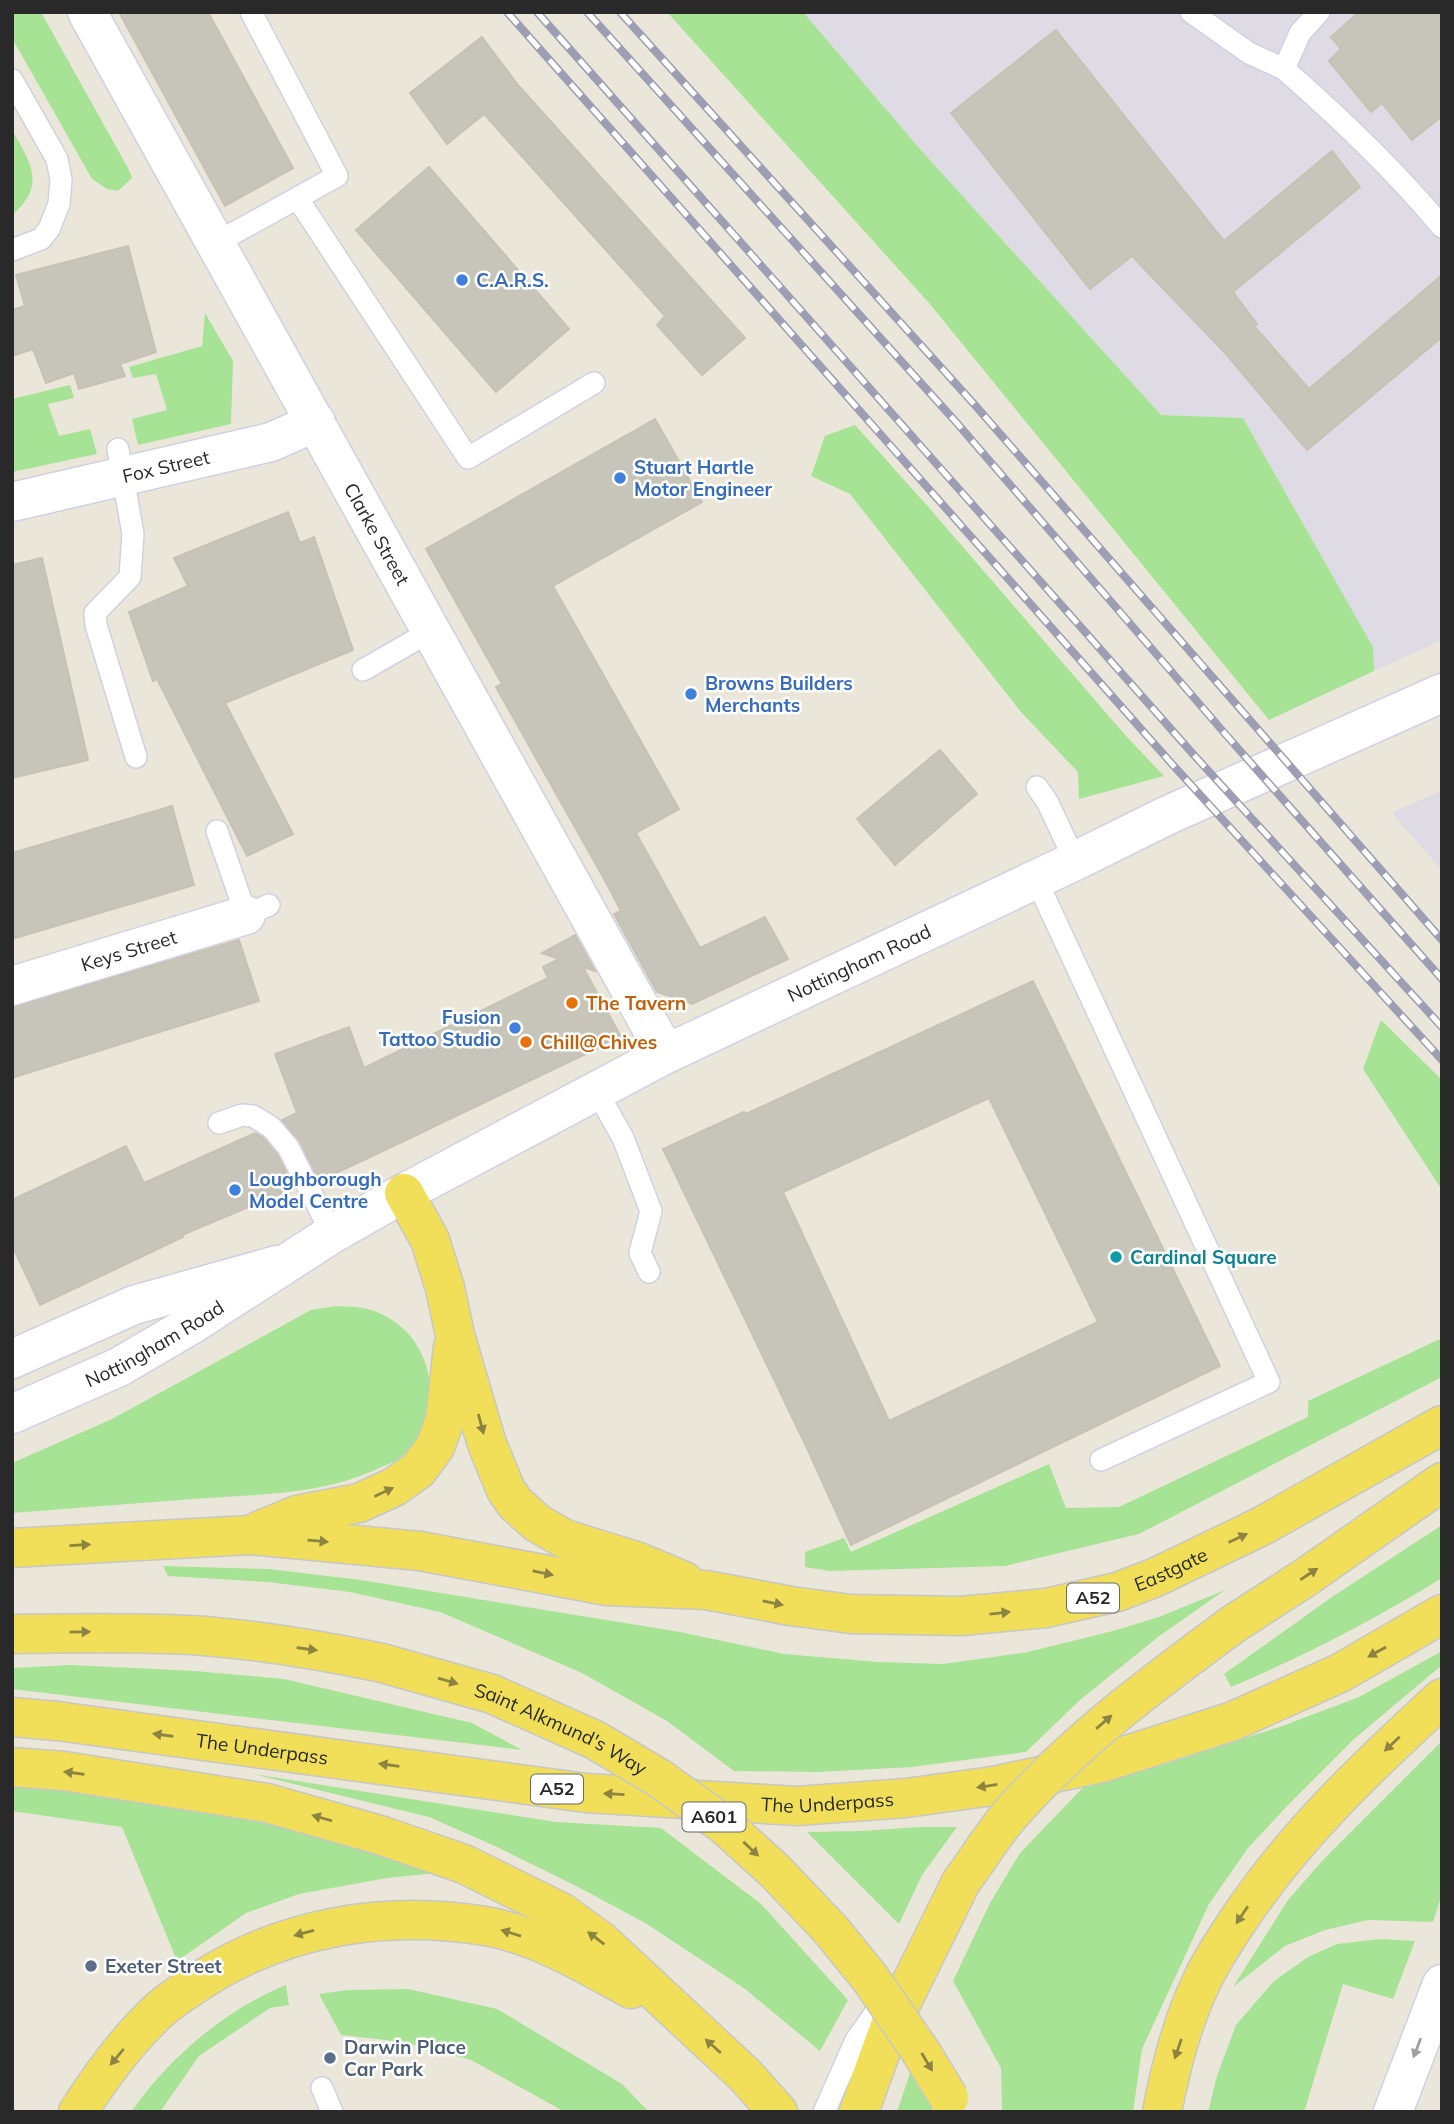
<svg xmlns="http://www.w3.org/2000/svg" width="1454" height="2124" viewBox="0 0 1454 2124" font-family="Mulish,sans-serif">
<rect width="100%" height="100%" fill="#ebe6da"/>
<g fill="#dedbe4">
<path d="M803 12H1442V640L1374 671 1373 647 1243 418 1161 415 919 148Z"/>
<path d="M1442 791V870L1394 816 1395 811Z"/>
</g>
<g fill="#a7e395">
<path d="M12 12H41L129 170 132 178 118 191 107 189 92 179 12 38Z"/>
<path d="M667 12H803L919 148 1161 415 1243 418 1373 647 1374 671 1269 720 929 303Z"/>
<path d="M12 130C31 163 47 186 12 215Z"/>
<path d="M205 313 233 361 231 424 138 445 132 419 167 410 156 374 133 378 129 367 202 346Z"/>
<path d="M70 385 74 398 48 404 59 436 90 429 97 454 12 472V399Z"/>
<path d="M855 425 931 510 1126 736 1164 776 1079 799 1078 772 1021 712 850 494 811 476 825 436Z"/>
<path d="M1381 1020 1442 1080V1190L1363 1069Z"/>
<path d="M336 1306C346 1307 357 1306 367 1309 390 1314 413 1333 422 1355 438 1390 432 1436 398 1459 393 1463 385 1465 379 1468 321 1496 255 1494 192 1499 132 1504 72 1508 12 1513V1463L112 1419 311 1310Z"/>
<path d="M1442 1338V1377L1139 1534 1005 1566 829 1571 805 1567V1552L844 1538 851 1552 1049 1464 1066 1508 1119 1507 1308 1417V1401Z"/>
<path d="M1442 1525V1578C1374 1620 1304 1656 1231 1687L1224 1674 1329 1599Z"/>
<path d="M163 1566 269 1569 361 1580 680 1632 784 1654 878 1662 943 1664 1028 1652 1113 1631 1159 1617 1225 1590 1158 1637 1080 1700 1026 1752 912 1767 817 1772 734 1771 667 1721 582 1673 440 1612 350 1592 268 1582 168 1576Z"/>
<path d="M1442 1651V1665L1354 1739 1289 1804 1248 1848 1209 1904 1142 2049 1133 2112H1002L1001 2068 953 1981 990 1903 1020 1853 1095 1775 1160 1766 1285 1725 1359 1697Z"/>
<path d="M71 1665 195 1671 284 1679 472 1723 522 1750 12 1689V1668Z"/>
<path d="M1442 1741V1894L1433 1922 1368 1920 1325 1930 1285 1946 1233 1987 1288 1900 1324 1859Z"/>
<path d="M253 1774 556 1822 661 1828 761 1904 848 2000 820 2051 745 1989 647 1924 580 1888 497 1847 429 1817Z"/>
<path d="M12 1785C117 1796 223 1811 325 1838 363 1848 400 1861 437 1873L387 1878 299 1894 246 1913 177 1961 122 1827 12 1811Z"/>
<path d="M919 1827H957L922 1875 899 1924 807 1832 862 1831Z"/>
<path d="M1380 1939 1415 1941 1393 1999 1343 1984 1304 2112H1208L1217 2076 1236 2025 1274 1981 1308 1957 1337 1944Z"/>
<path d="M286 1985 289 2005 270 2008 199 2056 160 2112H131C170 2057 223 2011 286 1985Z"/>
<path d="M408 1989 497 2009 622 2084 649 2112H565L471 2060 403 2042 341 2035 319 1994 348 1990Z"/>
<path d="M911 2070 934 2112H897Z"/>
</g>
<g fill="#c7c4b9" stroke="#c7c2b4" stroke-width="2" fill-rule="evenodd">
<path d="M119 12H208L293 168 225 206Z"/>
<path d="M1359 12H1442V116L1412 140 1382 103 1371 112 1329 61 1341 49 1331 37Z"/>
<path d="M1056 30 1224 241 1332 151 1360 187 1233 292 1257 324 1254 326 1309 389 1442 275V337L1307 450 1226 354 1132 256 1090 289 951 113Z"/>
<path d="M482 37 518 85 745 338 702 375 657 325 665 316 484 114 447 144 410 93Z"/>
<path d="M429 167 569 329 496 392 356 230Z"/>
<path d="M128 246 156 352 120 364 125 376 79 389 74 373 46 383 33 349 12 356V310L25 306 16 275Z"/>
<path d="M655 419 702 502 553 586 679 809 636 833 700 948 765 917 788 959 692 1004 657 992 614 914 621 911 607 884 496 687 502 684 426 549Z"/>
<path d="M288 512 300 543 314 537 353 650 225 703 293 834 247 856 157 679 153 681 129 612 188 586 174 558Z"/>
<path d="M42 558 88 760 12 778V565Z"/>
<path d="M940 750 977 794 895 865 857 819Z"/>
<path d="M172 806 194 885 12 939V853Z"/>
<path d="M575 935 595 971 583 967 621 1037 406 1140 321 1180 318 1178 300 1141 282 1120 297 1113 275 1054 349 1027 364 1068 548 978 543 967 559 959 542 953Z"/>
<path d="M239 940 259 1001 12 1078V1007Z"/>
<path d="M1033 981 1220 1366 851 1545 806 1446 663 1149 744 1112 746 1114ZM989 1098 1098 1322 889 1421 783 1192Z"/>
<path d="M255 1133 262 1137 277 1154 294 1188 182 1235 183 1237 40 1305 12 1245V1200L126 1146 144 1183Z"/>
</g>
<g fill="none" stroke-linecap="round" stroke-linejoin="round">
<g stroke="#cfd1e2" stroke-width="24">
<g id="service">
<path d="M1191 12 1249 53 1284 69"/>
<path d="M1319 12 1300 33 1284 69C1340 118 1394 169 1442 227"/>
<path d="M12 80 57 159 61 180 59 204 49 229 41 239 12 250"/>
<path d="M298 199 468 458 594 383"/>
<path d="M214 244 337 176 251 12"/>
<path d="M118 449 133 534 130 577 95 613 96 625 136 757"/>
<path d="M363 670 431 631"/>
<path d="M1037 787 1048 803 1075 861"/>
<path d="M217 831 246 915 269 905"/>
<path d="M1036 879 1269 1382 1101 1460"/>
<path d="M596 1090 623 1138 651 1211 640 1253 649 1272"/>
<path d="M219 1123 242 1115 253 1116 271 1127 288 1147 332 1234"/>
<path d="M322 2088 332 2112"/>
<path d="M824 2112 856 2040 888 1995"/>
</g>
</g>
<g stroke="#cfd1e2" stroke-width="41">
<g id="minor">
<path id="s1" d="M87 12C278 360 475 706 666 1054"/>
<path id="s2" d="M12 502 271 442 316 422"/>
<path id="s3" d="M12 986 246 915"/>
<path d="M12 1359 134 1305 277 1265"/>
<path d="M1393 2112 1442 1984"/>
</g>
</g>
<g stroke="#cfd1e2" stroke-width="41">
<g id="tertiary">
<path id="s4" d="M12 1414 119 1367 194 1323 332 1234 404 1193 666 1054 1075 861 1168 815 1442 693"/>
</g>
</g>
<g stroke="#c7c7c7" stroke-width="41">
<g id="primary">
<path d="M404 1193 430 1240 445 1288 455 1335 487 1444 506 1490 515 1503 537 1523 565 1539 636 1561 684 1581"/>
<path d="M258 1531 297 1515 359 1503 394 1487 418 1470 435 1447 445 1420 453 1347"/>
<path id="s5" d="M12 1548 250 1535 420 1551 607 1586 706 1590 791 1606 851 1614 961 1616 1046 1608 1117 1592 1154 1578 1260 1527 1442 1425"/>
<path d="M1232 1625 1306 1577 1442 1482"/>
<path d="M12 1634C72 1633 131 1632 190 1635 254 1639 319 1650 382 1663"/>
<path id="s6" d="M12 1717 57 1721 586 1793 797 1806 906 1798 993 1786 1102 1763 1233 1721 1340 1673 1442 1614"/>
<path d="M12 1767 64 1771 267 1803 383 1836 464 1864 561 1912 601 1941 745 2075 778 2112"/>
<path d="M78 2112C99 2079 122 2047 150 2019 164 2004 183 1992 200 1981 285 1926 386 1910 485 1926 535 1934 587 1965 631 1989"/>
<path d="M859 2112 890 2026 961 1882"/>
<path d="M1162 2112C1170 2070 1182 2023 1200 1985 1211 1960 1226 1939 1241 1916 1297 1833 1368 1766 1442 1698"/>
</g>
</g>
<use href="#service" stroke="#fff" stroke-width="21"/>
<use href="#minor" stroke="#fff" stroke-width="38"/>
<use href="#tertiary" stroke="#fff" stroke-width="38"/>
<use href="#primary" stroke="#f2df59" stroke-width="38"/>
<g stroke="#9d9eb4" stroke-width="8">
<g id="rail">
<path d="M507 12 1172 764 1442 1060"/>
<path d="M537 12 1193 754 1442 1027"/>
<path d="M587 12 956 422 1227 736 1442 979"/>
<path d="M620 12 974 404 1442 940"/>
</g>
</g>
<use href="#rail" stroke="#fff" stroke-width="5" stroke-dasharray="16" stroke-linecap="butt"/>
<g stroke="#c7c7c7" stroke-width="41" stroke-linecap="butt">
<g id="primary-bridge">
<path id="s7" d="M382 1663 492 1694 595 1740 659 1778 723 1824 775 1871 831 1930 870 1978 921 2052 949 2098"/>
<path d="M961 1882C977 1861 991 1837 1008 1817 1073 1742 1152 1684 1232 1625"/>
</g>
</g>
<use href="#primary-bridge" stroke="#f2df59" stroke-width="38"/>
</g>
<defs><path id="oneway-solid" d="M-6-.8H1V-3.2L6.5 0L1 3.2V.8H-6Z" transform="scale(1.75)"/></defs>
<g fill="#8e8441">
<use href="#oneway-solid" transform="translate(481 1424) rotate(75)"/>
<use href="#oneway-solid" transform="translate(384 1492) rotate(-25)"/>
<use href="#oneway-solid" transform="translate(1238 1538) rotate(-25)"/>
<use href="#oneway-solid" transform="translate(318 1541) rotate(5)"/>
<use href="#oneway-solid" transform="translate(80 1545) rotate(-3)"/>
<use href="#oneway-solid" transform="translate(543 1573) rotate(11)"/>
<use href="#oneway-solid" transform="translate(1309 1574) rotate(-34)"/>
<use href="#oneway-solid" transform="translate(773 1603) rotate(11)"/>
<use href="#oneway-solid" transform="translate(1000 1613) rotate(-6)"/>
<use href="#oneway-solid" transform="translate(80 1632) rotate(-1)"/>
<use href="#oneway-solid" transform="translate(307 1649) rotate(8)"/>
<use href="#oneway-solid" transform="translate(1377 1652) rotate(151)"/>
<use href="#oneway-solid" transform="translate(448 1681) rotate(16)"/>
<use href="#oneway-solid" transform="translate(1104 1722) rotate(-41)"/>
<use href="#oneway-solid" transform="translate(163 1735) rotate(-172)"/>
<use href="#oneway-solid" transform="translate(1392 1744) rotate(137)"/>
<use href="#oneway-solid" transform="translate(389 1765) rotate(-172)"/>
<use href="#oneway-solid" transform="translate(74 1773) rotate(-172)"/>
<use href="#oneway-solid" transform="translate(987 1786) rotate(171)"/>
<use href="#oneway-solid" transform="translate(614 1794) rotate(-177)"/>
<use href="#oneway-solid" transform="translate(322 1818) rotate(-164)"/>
<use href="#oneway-solid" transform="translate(751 1849) rotate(43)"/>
<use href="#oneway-solid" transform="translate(1242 1915) rotate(124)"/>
<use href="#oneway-solid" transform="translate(304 1933) rotate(165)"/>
<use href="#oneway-solid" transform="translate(511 1933) rotate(-163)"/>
<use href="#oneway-solid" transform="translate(596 1938) rotate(-143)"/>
<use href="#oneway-solid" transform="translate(713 2046) rotate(-138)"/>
<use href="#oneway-solid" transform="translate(1178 2049) rotate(109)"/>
<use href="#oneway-solid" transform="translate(117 2057) rotate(130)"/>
<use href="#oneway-solid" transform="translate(927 2062) rotate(59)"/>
</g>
<use fill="#9f9f9f" href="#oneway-solid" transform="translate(1417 2048) rotate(111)"/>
<g fill="#3f7fe0" stroke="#fff" stroke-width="2.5">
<circle cx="462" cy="280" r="7"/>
<circle cx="620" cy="478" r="7"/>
<circle cx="691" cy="694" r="7"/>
<circle cx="515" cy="1028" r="7"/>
<circle cx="235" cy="1190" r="7"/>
</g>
<g fill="#e8710a" stroke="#fff" stroke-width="2.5">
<circle cx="572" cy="1003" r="7"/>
<circle cx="526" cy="1042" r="7"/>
</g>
<circle fill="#0f9aa8" stroke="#fff" stroke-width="2.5" cx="1116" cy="1257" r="7"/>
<g fill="#5c6f8a" stroke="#fff" stroke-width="2.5">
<circle cx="91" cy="1966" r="7"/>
<circle cx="330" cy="2058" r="7"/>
</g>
<g text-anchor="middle" stroke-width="5" stroke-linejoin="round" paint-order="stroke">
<g fill="#fff" stroke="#696969" stroke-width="2">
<rect x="1067" y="1583.5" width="52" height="29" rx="5"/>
<rect x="531" y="1774.5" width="52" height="29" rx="5"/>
<rect x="682.5" y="1802.5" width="63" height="29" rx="5"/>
</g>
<g font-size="18" font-weight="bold" fill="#292929">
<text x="1093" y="1604">A52</text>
<text x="557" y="1795">A52</text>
<text x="714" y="1823">A601</text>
</g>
<g font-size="19" font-weight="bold" fill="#366cbe" stroke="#fff" text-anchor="start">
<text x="476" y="287">C.A.R.S.</text>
<text x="634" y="474">Stuart Hartle<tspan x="634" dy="22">Motor Engineer</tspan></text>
<text x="705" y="690">Browns Builders<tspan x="705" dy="22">Merchants</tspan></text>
<text x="501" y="1024" text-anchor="end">Fusion<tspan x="501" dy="22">Tattoo Studio</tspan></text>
<text x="249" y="1186">Loughborough<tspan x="249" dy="22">Model Centre</tspan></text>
</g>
<g font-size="19" fill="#292929" stroke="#fff">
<text dy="7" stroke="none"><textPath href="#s2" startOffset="158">Fox Street</textPath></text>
<text dy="7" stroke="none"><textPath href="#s1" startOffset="597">Clarke Street</textPath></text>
<text dy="7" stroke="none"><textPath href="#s3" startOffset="122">Keys Street</textPath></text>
<text dy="7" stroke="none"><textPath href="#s4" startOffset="961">Nottingham Road</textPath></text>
<text dy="7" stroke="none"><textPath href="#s4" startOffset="159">Nottingham Road</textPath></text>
<text dy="7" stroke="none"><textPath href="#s5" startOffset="1172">Eastgate</textPath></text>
<text dy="7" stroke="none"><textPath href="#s7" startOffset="191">Saint Alkmund's Way</textPath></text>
<text dy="7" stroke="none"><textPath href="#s6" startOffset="252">The Underpass</textPath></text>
<text dy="7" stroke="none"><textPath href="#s6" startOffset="821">The Underpass</textPath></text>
</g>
<g font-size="19" font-weight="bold" fill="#c56008" stroke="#fff" text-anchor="start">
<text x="586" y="1010">The Tavern</text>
<text x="540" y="1049">Chill@Chives</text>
</g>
<g font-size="19" font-weight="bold" fill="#0d838f" stroke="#fff" text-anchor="start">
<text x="1130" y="1264">Cardinal Square</text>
</g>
<g font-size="19" font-weight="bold" fill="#4e5e75" stroke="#fff" text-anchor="start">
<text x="105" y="1973">Exeter Street</text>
<text x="344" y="2054">Darwin Place<tspan x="344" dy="22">Car Park</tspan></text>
</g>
</g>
<rect width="1454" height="2124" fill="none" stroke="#292929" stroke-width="28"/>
</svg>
